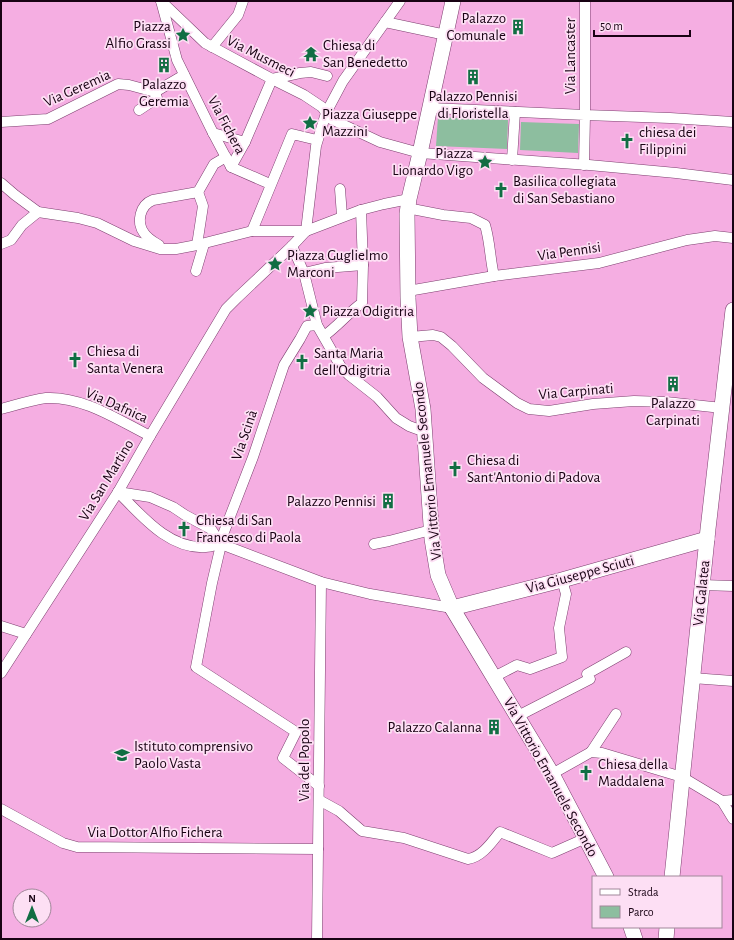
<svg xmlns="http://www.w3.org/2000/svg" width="734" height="940" viewBox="0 0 734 940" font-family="'Alegreya Sans',sans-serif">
<rect width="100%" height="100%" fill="#f5aee2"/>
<g fill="#8dbe9f">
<path d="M438 117 508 120 507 149 436 146Z"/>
<path d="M521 122 579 124 578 153 520 150Z"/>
</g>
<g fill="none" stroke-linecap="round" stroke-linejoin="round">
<g stroke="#7d3f6f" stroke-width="11">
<g id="street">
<path d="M161 1 205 43 272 79 304 95 322 107 331 119 380 142 420 153 589 165 676 173 733 180"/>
<path d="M161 1 177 60 213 133 231 167 270 184"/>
<path d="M585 1V115L670 118 733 122"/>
<path d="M385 22 446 35"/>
<path d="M212 47 238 15 243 1"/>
<path d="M430 108 585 115 584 165"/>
<path d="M139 110 157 98 155 92"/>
<path d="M1 122 48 119 118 84 129 85 155 92 184 75"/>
<path d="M213 133 245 142"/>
<path d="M512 160 515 112"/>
<path d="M231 167 245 142 272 79 300 73 311 72 327 76"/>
<path d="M1 183 15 195 38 212 78 218 97 223 134 241 160 249H176L197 245 252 231H306L361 210 384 204 409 199"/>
<path d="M340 189 342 216"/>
<path d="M198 192 214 164 226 157"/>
<path d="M407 208 443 215 471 218 485 225C490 241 490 259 494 276"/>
<path d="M252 231 292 134 317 140"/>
<path d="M1 244 11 240 22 225 38 212"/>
<path d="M159 245C154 242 148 239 144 233 136 222 140 205 153 200L198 192 203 206 197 245"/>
<path d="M292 246 304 273 317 325 341 367 349 375 377 397 396 418 409 426 417 429H423"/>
<path d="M196 271 204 244"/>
<path d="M304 273 325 268 363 265"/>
<path d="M408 291 494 276 599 263 687 240 715 236 733 238"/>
<path d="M317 325 307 326 300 339 284 365 253 457 224 532 212 583 196 667 296 732 283 758 319 786"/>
<path d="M324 336C338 326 348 313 362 303L363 265 361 210"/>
<path d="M410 337 433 335 441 337 452 346 483 378 517 403 529 409 549 411 593 404 634 401 666 402 722 408"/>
<path d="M1 409C16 405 31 400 46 398 83 396 118 420 150 436"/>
<path d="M118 492C141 515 169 550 206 547 211 547 216 545 221 544L321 582 370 594 452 608"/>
<path d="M118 492 150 497 173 507 185 515 211 529 221 544"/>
<path d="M374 544 389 541 431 530"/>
<path d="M702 585 733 586"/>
<path d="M1 626 26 634"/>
<path d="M1 673 118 492 150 436 226 309 237 298 292 246 306 231 316 146 326 113 343 81 400 1"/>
<path d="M494 677 517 665 530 669 562 657 559 628 566 594 562 580"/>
<path d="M692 678 733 681"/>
<path d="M518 716 590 679 587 674 626 652"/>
<path d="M591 752 616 714"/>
<path d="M552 774 591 752 602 753 682 777 722 801 733 800"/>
<path d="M319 800 339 811 362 831 404 838 468 859C482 857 492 842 500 832L552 853 586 838"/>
<path d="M722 801 733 819"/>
<path d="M1 809 63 843 77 847 318 849"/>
<path d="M317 939 321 582"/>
</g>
</g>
<g stroke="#7d3f6f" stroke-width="16">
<g id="secondary">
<path d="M453 1 420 153 409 199 407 214 408 298 410 337 423 409 432 539 438 575 452 608 552 774 606 877"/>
<path d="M452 608 562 580 707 539"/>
<path d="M672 877 708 529 733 310"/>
<path d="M631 927 635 939"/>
<path d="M666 939 667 927"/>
</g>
</g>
<use href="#street" stroke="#fff" stroke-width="10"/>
<use href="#secondary" stroke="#fff" stroke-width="15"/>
</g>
<defs>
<g id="building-bare" transform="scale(1.2)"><path d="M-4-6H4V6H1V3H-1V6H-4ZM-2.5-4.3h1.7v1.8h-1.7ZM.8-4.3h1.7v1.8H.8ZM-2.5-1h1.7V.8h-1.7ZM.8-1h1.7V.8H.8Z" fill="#116e43" stroke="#fddff4" stroke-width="2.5" paint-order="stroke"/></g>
<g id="sight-bare" transform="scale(1.2)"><path d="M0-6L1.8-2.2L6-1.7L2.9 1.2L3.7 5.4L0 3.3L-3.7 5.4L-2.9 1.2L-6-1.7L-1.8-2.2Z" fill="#116e43" stroke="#fddff4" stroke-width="2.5" paint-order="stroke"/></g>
<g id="temple-bare" transform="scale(1.2)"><path d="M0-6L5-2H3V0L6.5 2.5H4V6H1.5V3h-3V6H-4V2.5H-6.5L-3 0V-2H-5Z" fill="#116e43" stroke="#fddff4" stroke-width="2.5" paint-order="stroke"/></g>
<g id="church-bare" transform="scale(1.2)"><path d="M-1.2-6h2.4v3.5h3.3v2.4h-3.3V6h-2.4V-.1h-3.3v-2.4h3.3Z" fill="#116e43" stroke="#fddff4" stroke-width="2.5" paint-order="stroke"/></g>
<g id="school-bare" transform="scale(1.2)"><path d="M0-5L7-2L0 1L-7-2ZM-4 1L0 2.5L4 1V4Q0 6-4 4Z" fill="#116e43" stroke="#fddff4" stroke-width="2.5" paint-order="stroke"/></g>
</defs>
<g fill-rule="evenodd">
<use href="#building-bare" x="518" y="27"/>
<use href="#sight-bare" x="183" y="35"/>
<use href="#temple-bare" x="311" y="54"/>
<use href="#building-bare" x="164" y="65"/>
<use href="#building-bare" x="473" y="77"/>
<use href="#sight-bare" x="310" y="123"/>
<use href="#church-bare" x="627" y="141"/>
<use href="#sight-bare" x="485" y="162"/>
<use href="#church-bare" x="501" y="190"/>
<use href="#sight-bare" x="275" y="264"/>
<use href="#sight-bare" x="310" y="311"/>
<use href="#church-bare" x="75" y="360"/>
<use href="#church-bare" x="302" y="362"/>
<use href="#building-bare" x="673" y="384"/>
<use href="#church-bare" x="455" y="469"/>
<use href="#building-bare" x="388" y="501"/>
<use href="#church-bare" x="184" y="529"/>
<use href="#building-bare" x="494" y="727"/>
<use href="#school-bare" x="122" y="755"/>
<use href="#church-bare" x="586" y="773"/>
</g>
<g text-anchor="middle" stroke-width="3.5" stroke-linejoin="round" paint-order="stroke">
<g font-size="15" fill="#180213" stroke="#fddff4" text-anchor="start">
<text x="506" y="23" text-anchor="end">Palazzo<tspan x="506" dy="17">Comunale</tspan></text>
<text x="171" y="31" text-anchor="end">Piazza<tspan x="171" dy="17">Alfio Grassi</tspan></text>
<text x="323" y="50">Chiesa di<tspan x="323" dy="17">San Benedetto</tspan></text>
<text x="164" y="89" text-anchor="middle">Palazzo<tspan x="164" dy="17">Geremia</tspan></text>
<text x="473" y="101" text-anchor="middle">Palazzo Pennisi<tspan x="473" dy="17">di Floristella</tspan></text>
<text x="322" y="119">Piazza Giuseppe<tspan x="322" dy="17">Mazzini</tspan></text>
<text x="639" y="137">chiesa dei<tspan x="639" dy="17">Filippini</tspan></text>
<text x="473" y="158" text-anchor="end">Piazza<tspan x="473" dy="17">Lionardo Vigo</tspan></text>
<text x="513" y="186">Basilica collegiata<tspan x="513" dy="17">di San Sebastiano</tspan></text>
<text x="287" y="260">Piazza Guglielmo<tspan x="287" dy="17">Marconi</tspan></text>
<text x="322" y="316">Piazza Odigitria</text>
<text x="87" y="356">Chiesa di<tspan x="87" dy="17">Santa Venera</tspan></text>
<text x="314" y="358">Santa Maria<tspan x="314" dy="17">dell'Odigitria</tspan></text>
<text x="673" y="408" text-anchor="middle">Palazzo<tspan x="673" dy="17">Carpinati</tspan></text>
<text x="467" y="465">Chiesa di<tspan x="467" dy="17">Sant'Antonio di Padova</tspan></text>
<text x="376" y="506" text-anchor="end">Palazzo Pennisi</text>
<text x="196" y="525">Chiesa di San<tspan x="196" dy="17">Francesco di Paola</tspan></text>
<text x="482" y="732" text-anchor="end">Palazzo Calanna</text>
<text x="134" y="751">Istituto comprensivo<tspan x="134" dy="17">Paolo Vasta</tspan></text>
<text x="598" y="769">Chiesa della<tspan x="598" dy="17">Maddalena</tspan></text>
</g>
<g font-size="15" fill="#180213" stroke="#fddff4">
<text transform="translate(261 56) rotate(27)" y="5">Via Musmeci</text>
<text transform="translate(570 56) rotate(-90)" y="5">Via Lancaster</text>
<text transform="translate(77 88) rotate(-24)" y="5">Via Geremia</text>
<text transform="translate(227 125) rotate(62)" y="5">Via Fichera</text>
<text transform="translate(569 251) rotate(-8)" y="5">Via Pennisi</text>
<text transform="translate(576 391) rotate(-5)" y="5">Via Carpinati</text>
<text transform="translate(117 405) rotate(24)" y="5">Via Dafnica</text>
<text transform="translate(244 435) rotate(-71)" y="5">Via Scinà</text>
<text transform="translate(427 471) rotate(-96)" y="5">Via Vittorio Emanuele Secondo</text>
<text transform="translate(106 480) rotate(-59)" y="5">Via San Martino</text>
<text transform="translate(580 574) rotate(-15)" y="5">Via Giuseppe Sciuti</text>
<text transform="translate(701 593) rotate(-84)" y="5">Via Galatea</text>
<text transform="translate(304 760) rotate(-90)" y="5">Via del Popolo</text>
<text transform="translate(551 777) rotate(61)" y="5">Via Vittorio Emanuele Secondo</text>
<text x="155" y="837">Via Dottor Alfio Fichera</text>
</g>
</g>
<rect width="734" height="940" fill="none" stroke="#180213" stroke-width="4"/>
<rect x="592" y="876" width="130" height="52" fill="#fddff4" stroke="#a1879a"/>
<rect x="600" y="889" width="20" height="6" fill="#ffffff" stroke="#a1879a"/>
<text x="628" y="896" font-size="12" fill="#180213">Strada</text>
<rect x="600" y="906" width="20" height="12" fill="#8dbe9f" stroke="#a1879a"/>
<text x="628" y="916" font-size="12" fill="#180213">Parco</text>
<g transform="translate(32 908)"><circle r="19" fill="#fddff4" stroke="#a1879a"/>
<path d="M0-3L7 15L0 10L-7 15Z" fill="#116e43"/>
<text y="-6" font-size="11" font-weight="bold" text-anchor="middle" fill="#180213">N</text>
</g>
<path d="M594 30v6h96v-6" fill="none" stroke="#180213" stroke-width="2"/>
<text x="600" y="30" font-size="12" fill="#180213" stroke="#fddff4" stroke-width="3" paint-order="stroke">50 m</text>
</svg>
